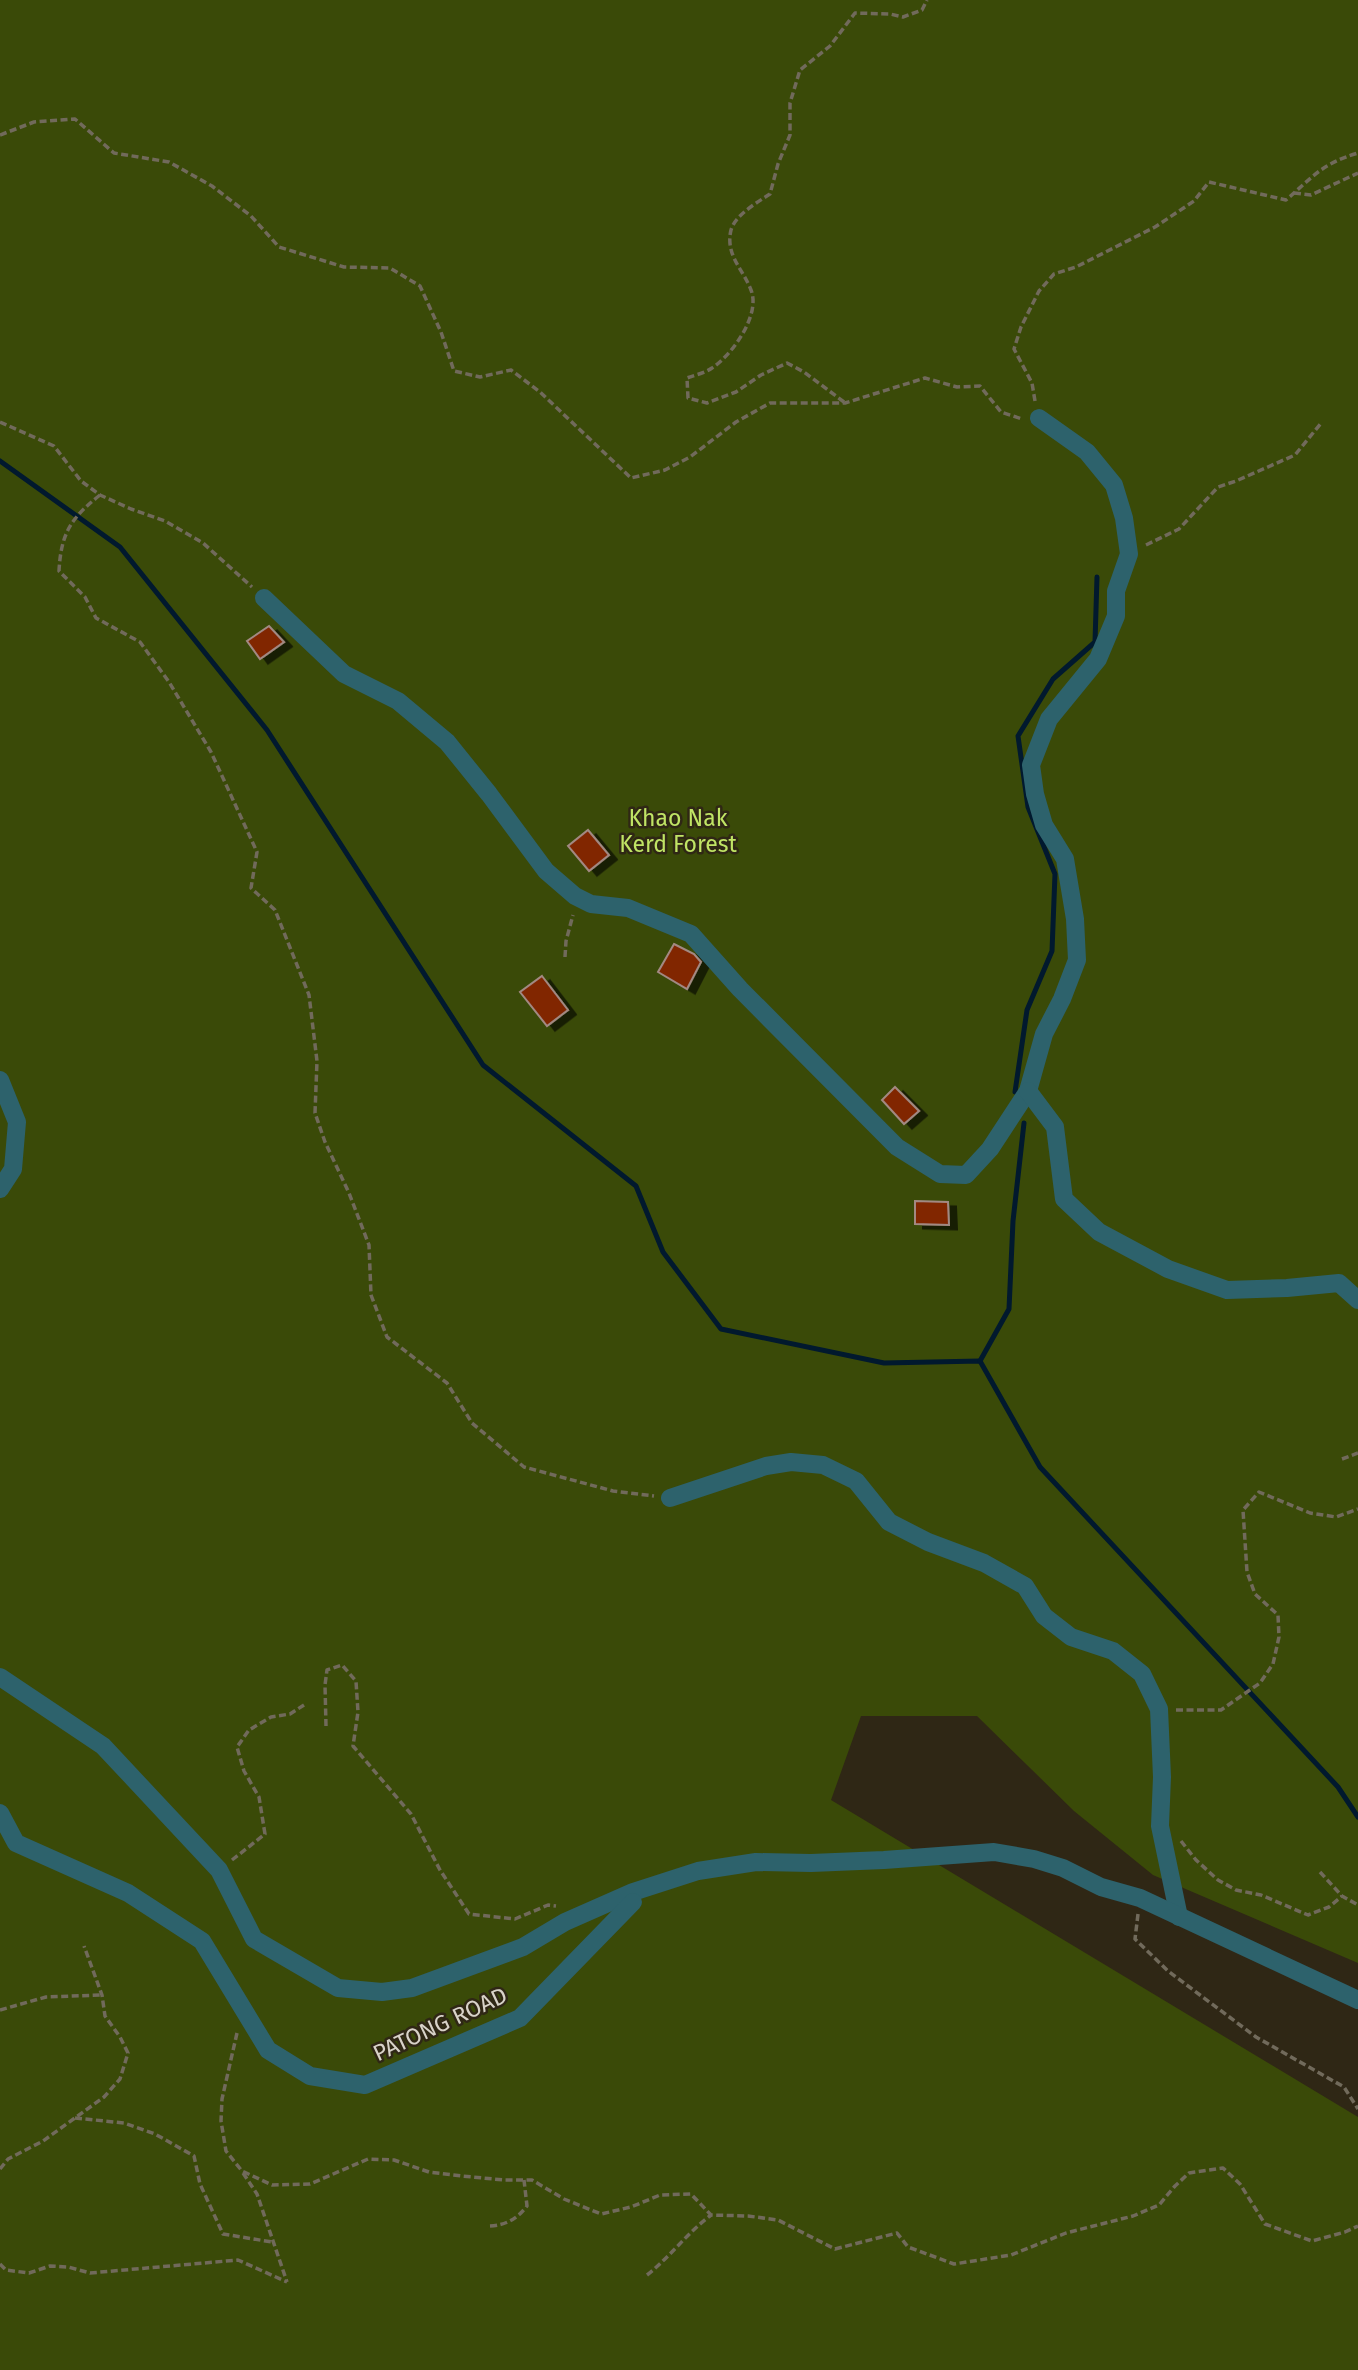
<svg xmlns="http://www.w3.org/2000/svg" width="1358" height="2370" viewBox="0 0 1358 2370" font-family="'Fira Sans',sans-serif">
<defs>
<filter id="shadow"><feDropShadow dx="8" dy="4.5" stdDeviation="0" flood-color="#0009"/></filter>
</defs>
<rect width="100%" height="100%" fill="#2f2715"/>
<path fill="#3a4a08" d="M0 0H1358V1963L1153 1875 1074 1811 977 1716H861L831 1800 1358 2117V2370H0Z"/>
<g fill="none" stroke-linecap="round" stroke-linejoin="round">
<g stroke="#01192e" stroke-width="5">
<path d="M0 461 120 547 267 730 483 1065 636 1186 663 1252 721 1329 884 1363 980 1361 1040 1467 1338 1787 1358 1817"/>
<path d="M1015 1092 1027 1010 1052 951 1055 874 1028 807 1018 736 1053 679 1095 642 1097 577"/>
<path d="M980 1361 1009 1309 1013 1221 1024 1123"/>
</g>
</g>
<g fill="#812806" stroke="#a28982" stroke-width="2" filter="url(#shadow)">
<path d="M269 626 284 642 260 659 247 641Z"/>
<path d="M588 830 609 855 589 871 568 846Z"/>
<path d="M674 944 694 954 701 962 687 989 658 972Z"/>
<path d="M542 976 568 1010 547 1026 520 992Z"/>
<path d="M895 1087 919 1111 904 1124 882 1100Z"/>
<path d="M915 1201 948 1202 949 1225 915 1224Z"/>
</g>
<g fill="none" stroke-linecap="round" stroke-linejoin="round">
<g stroke="#716a5b" stroke-width="3.5" stroke-dasharray="7 3.5" stroke-linecap="butt">
<path d="M0 135 34 122 75 119 114 153 169 162 212 186 251 216 279 247 344 267 390 268 420 286 441 332 454 371 480 377 511 370 540 392 631 478 665 470 690 457 736 422 770 403H845L925 378 957 387 980 386 1001 412 1022 419"/>
<path d="M1294 193 1311 195 1358 173"/>
<path d="M1035 401 1032 383 1014 349 1021 327 1039 291 1054 274 1076 267 1155 227 1194 201 1209 182 1286 200C1314 176 1321 164 1358 153"/>
<path d="M844 402 804 372 787 363 761 375 736 392 707 403 688 398 687 378C695 375 705 373 712 368 732 355 761 315 751 290 743 269 725 255 731 230 735 215 758 202 770 194L778 164 790 135V103L800 70 830 46 855 13 890 14 903 17 922 10 927 0"/>
<path d="M0 422 54 446 81 481 100 495 131 509 165 521 203 543 252 587"/>
<path d="M100 495C71 518 61 533 59 571L85 597 96 618 140 642 169 682 211 752 257 852 251 888 275 910 309 995 317 1061 315 1113 325 1142 349 1193 369 1245 371 1295 387 1337 447 1383 472 1423 524 1467 613 1491 654 1496"/>
<path d="M1146 545 1179 529 1218 487 1236 481 1295 455 1322 422"/>
<path d="M565 957 566 941 573 915"/>
<path d="M1342 1459 1358 1453"/>
<path d="M1176 1710H1221L1260 1683 1273 1664 1279 1637 1278 1615 1255 1594 1247 1572 1243 1510 1259 1492 1310 1513 1336 1517 1358 1509"/>
<path d="M326 1726 325 1685 327 1670 342 1665 356 1681 358 1712 353 1746 411 1814 440 1870 469 1914 515 1919 548 1905 556 1906"/>
<path d="M1181 1841 1196 1860 1218 1880 1236 1890 1261 1895 1308 1915 1329 1907 1342 1896"/>
<path d="M232 1860 265 1834 259 1797 244 1771 237 1747 249 1730 271 1717 290 1714 304 1705"/>
<path d="M1320 1872 1342 1896 1358 1905"/>
<path d="M1138 1914 1135 1939 1168 1971 1256 2037 1344 2087 1358 2109"/>
<path d="M0 2010 46 1997 102 1995"/>
<path d="M237 2033 222 2099 221 2121 226 2151 242 2171 272 2185 310 2184 368 2159 394 2160 429 2172 462 2176 504 2180H532L564 2199 601 2214 631 2207 660 2195 691 2194 711 2215 748 2216 778 2220 835 2249 897 2233 908 2247 954 2264 1011 2255 1066 2233 1133 2216 1159 2205 1175 2186 1189 2173 1223 2168 1240 2184 1265 2224 1312 2241 1345 2232 1358 2226"/>
<path d="M75 2118 124 2123 155 2134 194 2156 200 2184 223 2234 272 2242"/>
<path d="M0 2169 8 2159 43 2141 104 2097 120 2079 128 2053 120 2037 105 2016 102 1995 84 1946"/>
<path d="M243 2173 257 2194 287 2282"/>
<path d="M490 2226C506 2225 517 2219 527 2206L524 2180"/>
<path d="M0 2264 6 2270 29 2273 50 2266 68 2267 90 2273 238 2260 287 2282"/>
<path d="M647 2275C670 2257 687 2233 711 2215"/>
</g>
<g stroke="#2d626c" stroke-width="18">
<path d="M264 598 344 674 398 701 447 742 489 794 546 871 575 896 591 904 628 908 691 934 740 989 897 1147 940 1174 966 1175 990 1149 1028 1091 1044 1034 1062 999 1077 960 1075 919 1065 859 1044 825 1035 794 1031 765 1049 719 1098 659 1116 616V591L1129 554 1124 518 1114 485 1087 452 1039 418"/>
<path d="M0 1080 17 1122 13 1169 0 1189"/>
<path d="M1028 1091 1055 1127 1064 1199 1099 1232 1168 1269 1227 1290 1287 1288 1339 1283 1358 1300"/>
<path d="M670 1498 766 1466 791 1462 823 1465 856 1481 889 1522 928 1542 984 1563 1025 1586 1044 1616 1071 1637 1113 1651 1142 1674 1159 1709 1162 1777 1160 1826 1179 1917"/>
<path d="M0 1677 103 1746 219 1870 254 1939 338 1988 382 1992 412 1988 523 1947 565 1922 633 1892 698 1871 756 1862 811 1863 884 1860 994 1852 1034 1859 1063 1868 1101 1887 1140 1898 1358 2000"/>
<path d="M0 1813 16 1843 128 1893 202 1941 268 2050 310 2076 365 2085 520 2018 633 1902"/>
</g>
</g>
<g text-anchor="middle" stroke-width="5" stroke-linejoin="round" paint-order="stroke">
<g font-size="23" fill="#c0e465" stroke="#2f2715">
<text x="678" y="826">Khao Nak<tspan x="678" dy="26">Kerd Forest</tspan></text>
</g>
<g font-size="23" fill="#d8d2c8" stroke="#2f2715">
<text transform="translate(440 2024) rotate(-25)" y="8">PATONG ROAD</text>
</g>
</g>
</svg>
